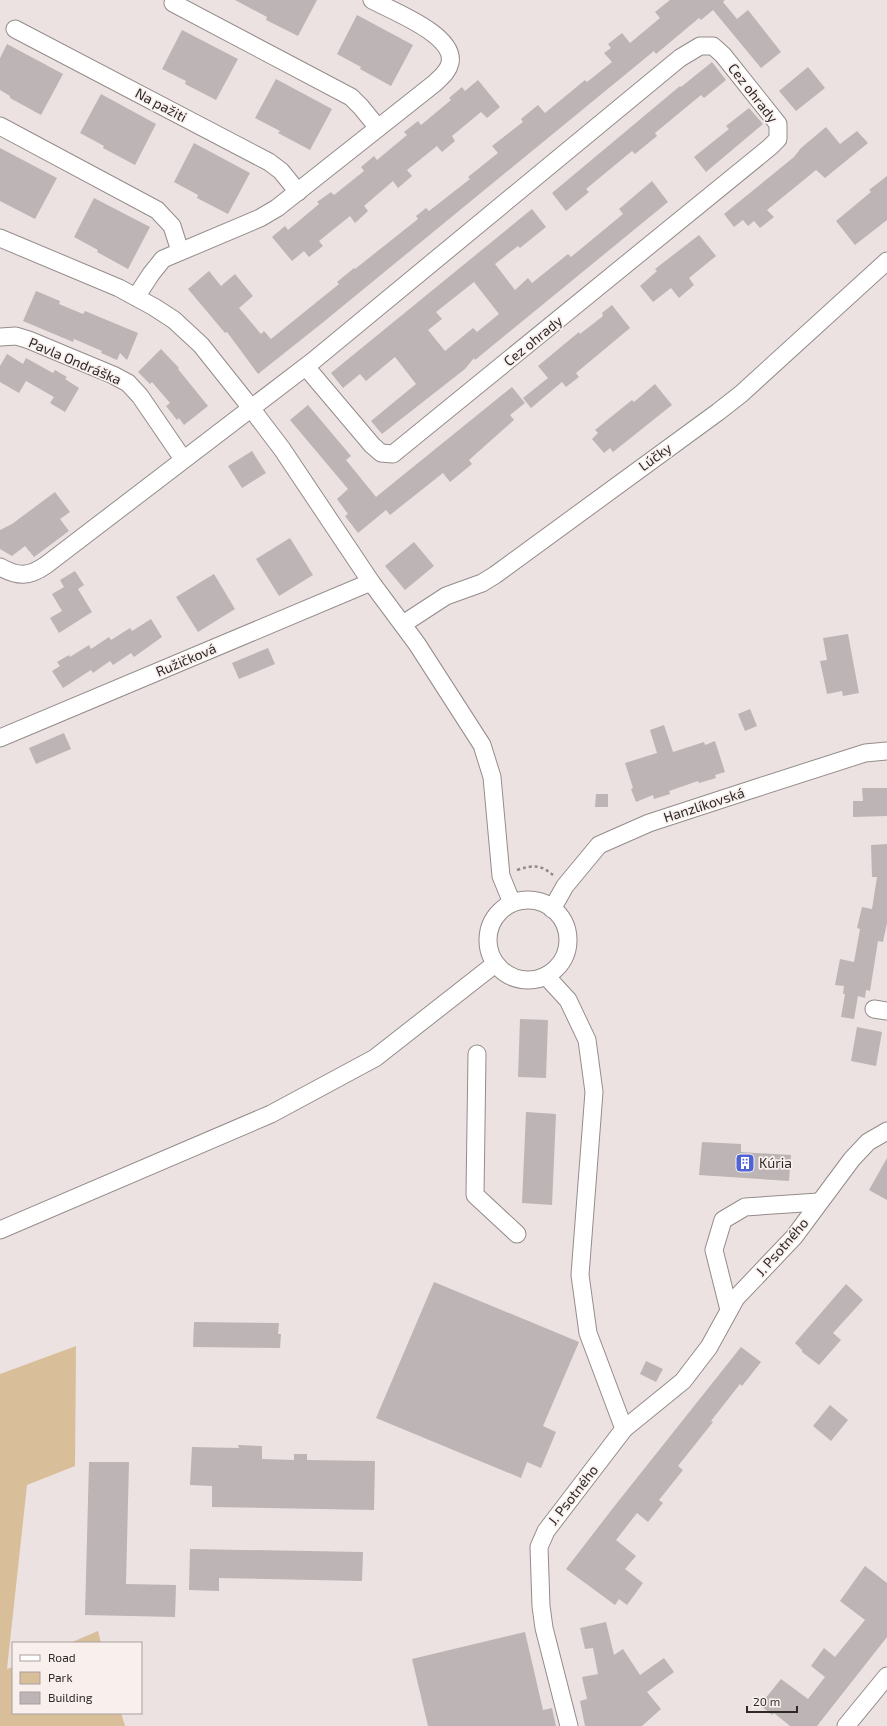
<svg xmlns="http://www.w3.org/2000/svg" width="887" height="1726" viewBox="0 0 887 1726" font-family="'Exo 2',sans-serif">
<rect width="100%" height="100%" fill="#ece2e1"/>
<g fill="#d8be99">
<path d="M76 1346 75 1466 27 1485 7 1669 13 1667V1713H121L125 1726H0V1374Z"/>
<path d="M98 1631 101 1643H70Z"/>
</g>
<g fill="#bdb4b6" fill-rule="evenodd">
<path d="M235 0H317L298 36 266 20 267 17Z"/>
<path d="M670 0H725L723 2 737 19 748 10 781 52 761 68 713 10 701 20 699 18 656 54 654 51 321 324 258 374 227 332 225 333 188 289 209 271 221 286 235 274 253 296 239 308 261 334 264 331 271 339 339 284 337 282 354 268 355 269 418 219 416 216 426 208 429 211 470 179 468 177 498 153 492 146 523 122 521 119 538 105 545 113 585 80 587 82 612 62 604 53 611 48 608 44 622 33 630 43 660 18 655 12Z"/>
<path d="M357 15 413 45 391 86 360 69 361 67 337 54Z"/>
<path d="M182 30 238 59 216 100 185 84 186 81 162 69Z"/>
<path d="M7 44 63 74 41 115 10 98V96L0 90V58Z"/>
<path d="M712 62 726 80 704 98 701 95 655 133 657 136 635 154 632 151 586 189 589 192 566 211 552 193 680 86 681 87Z"/>
<path d="M808 67 825 88 796 111 779 91Z"/>
<path d="M276 79 332 109 310 150 278 133 280 131 255 118Z"/>
<path d="M478 80 500 107 487 118 481 112 452 136 455 141 442 152 437 146 407 170 412 176 398 188 393 181 364 206 368 211 355 223 350 216 319 241 323 246 309 257 304 251 292 261 272 237 285 226 288 230 319 204 317 202 331 192 334 195 364 171 361 167 374 156 377 160 407 135 404 132 418 121 421 125 451 100 449 98 462 87 465 91Z"/>
<path d="M101 94 156 124 135 165 103 148 104 146 80 133Z"/>
<path d="M749 108 763 124 706 172 694 157 729 129 726 126Z"/>
<path d="M826 127 840 144 857 131 868 143 825 178 816 170 767 210 774 217 760 228 754 221 748 226 743 220 734 227 724 214 794 157 801 148Z"/>
<path d="M194 143 250 173 228 214 197 198 198 195 174 182Z"/>
<path d="M0 148 57 178 35 219 0 201Z"/>
<path d="M887 176V220L855 245 836 221 871 192 869 190Z"/>
<path d="M652 181 668 202 475 360 474 358 465 369 382 434 371 421 416 384 395 357 366 381 360 374 343 388 331 373 532 209 546 227 520 248 518 246 495 264 515 290 528 278 532 283 568 254 571 257 623 214 619 209ZM474 282 499 314 477 332 473 328 445 351 428 330 442 319 436 312Z"/>
<path d="M94 198 150 227 128 269 97 252 98 250 74 237Z"/>
<path d="M699 235 716 256 689 278 694 285 679 298 671 288 653 302 640 286 657 271 655 269Z"/>
<path d="M36 291 60 301 59 304 83 314 85 311 138 333 127 360 120 353 117 360 101 353 102 351 74 339 73 342 23 321Z"/>
<path d="M612 305 630 328 576 373 579 377 566 387 562 382 531 408 523 398 548 378 538 366 579 332 580 334 603 316 602 313Z"/>
<path d="M161 349 179 368 178 369 208 406 184 425 179 418 177 420 166 406 170 403 152 382 150 384 138 372Z"/>
<path d="M7 354 23 364 26 358 53 373 55 370 67 377 65 379 79 388 65 412 50 403 54 397 26 381 19 393 0 382V366Z"/>
<path d="M655 384 672 405 613 452 610 448 604 453 592 439 598 433 595 430 632 400 634 402Z"/>
<path d="M512 387 525 403 510 415 514 420 469 460 472 464 450 482 443 473 390 515 386 510 358 533 345 516 348 514 337 499 348 489 290 420 308 405 351 456 346 460 376 497Z"/>
<path d="M252 451 266 473 242 488 228 466Z"/>
<path d="M55 492 70 512 60 519 69 531 34 557 25 546 12 556 0 549V530L12 524Z"/>
<path d="M290 538 313 575 279 596 256 559Z"/>
<path d="M414 542 434 566 405 590 385 566Z"/>
<path d="M75 571 84 585 78 589 92 612 59 633 50 618 62 611 52 594 64 587 60 580Z"/>
<path d="M214 574 235 609 198 632 176 597Z"/>
<path d="M151 619 162 637 134 657 131 653 113 665 110 661 93 673 91 670 63 688 52 671 60 666 57 662 69 655 70 657 89 645 91 649 109 637 111 640 130 628 132 631Z"/>
<path d="M848 634 859 693 843 696 842 691 827 694 820 661 827 660 823 638Z"/>
<path d="M268 648 275 664 239 679 232 663Z"/>
<path d="M750 709 757 726 745 731 738 714Z"/>
<path d="M664 725 673 752 704 742 705 745 715 741 725 772 715 775 716 778 699 783 698 781 669 791 670 794 654 799 653 795 636 802 631 789 633 788 625 763 657 753 650 730Z"/>
<path d="M64 733 71 749 36 764 29 748Z"/>
<path d="M862 788H887V816L853 817V801H863Z"/>
<path d="M596 794H608V807H595Z"/>
<path d="M887 844V923L883 942 878 941 870 991 866 990 865 998 858 996 854 1019 841 1017 845 994H843L844 986 835 985 840 959 854 962 860 929 857 928 862 907 872 909 877 877H872L871 845Z"/>
<path d="M520 1019 548 1020 546 1078 518 1077Z"/>
<path d="M857 1027 882 1032 876 1066 851 1061Z"/>
<path d="M526 1112 556 1114 552 1205 522 1203Z"/>
<path d="M702 1142 741 1144V1152L791 1155 789 1181 699 1175Z"/>
<path d="M887 1158V1200L869 1190Z"/>
<path d="M434 1282 579 1342 543 1426 556 1432 541 1468 527 1462 521 1478 376 1418Z"/>
<path d="M846 1284 863 1300 833 1333 841 1340 819 1365 802 1352V1350L795 1343Z"/>
<path d="M194 1322 279 1323 278 1334H281L280 1348 193 1347Z"/>
<path d="M741 1347 761 1362 742 1386 740 1384 711 1421 713 1422 678 1466 683 1470 659 1500 663 1503 648 1522 637 1513 616 1540 636 1556 625 1569 643 1583 627 1605 619 1599 615 1605 566 1569 613 1508Z"/>
<path d="M646 1361 663 1369 656 1382 640 1374Z"/>
<path d="M830 1405 848 1420 831 1441 813 1426Z"/>
<path d="M238 1445 262 1446V1459L294 1460V1454H307V1460L375 1461 374 1510 212 1507V1486L190 1485 192 1447 239 1448Z"/>
<path d="M89 1462H129L126 1584 176 1585 175 1617 85 1615Z"/>
<path d="M190 1549 363 1552 362 1581 219 1578V1591L189 1590Z"/>
<path d="M865 1566 887 1583V1637L817 1726H790L774 1713 772 1715 760 1705 781 1679 808 1699 825 1677 811 1666 824 1648 835 1657 865 1620 840 1601Z"/>
<path d="M606 1622 614 1655 623 1649 640 1675 664 1658 674 1672 647 1692 661 1709 642 1726H585L580 1701 587 1699 582 1677 598 1674 593 1648 585 1649 580 1628Z"/>
<path d="M525 1632 543 1710 552 1708 556 1726H428L412 1659Z"/>
</g>
<g fill="none" stroke-linecap="round" stroke-linejoin="round">
<g stroke="#948c8b" stroke-width="19">
<g id="minor">
<path d="M173 3 351 97 361 107 378 128"/>
<path d="M15 29 269 162 281 171 298 192"/>
<path d="M0 126 157 210 172 226 180 251"/>
<path d="M0 238 119 288 154 307 174 320 201 345 244 399 282 449 371 582 417 644 482 745 492 777 501 876 512 903"/>
<path d="M136 297 151 274 163 259 260 218 277 208 435 83C441 77 448 72 450 63 456 35 392 11 372 0"/>
<path d="M0 337 16 336 29 340 113 375 128 383 140 396 183 459"/>
<path d="M0 567C18 577 29 577 46 565L313 361 680 58 700 46H713L723 55 778 124V139L770 147 393 454 381 453 372 445 306 367"/>
<path d="M403 624 446 596 482 583 495 575 718 412 741 394 887 261"/>
<path d="M0 738 371 582"/>
<circle cx="528" cy="940" r="40"/>
<path d="M552 909 565 886 599 845 649 823 750 790 865 753 887 751"/>
<path d="M546 976 568 1000 587 1040 594 1092 580 1275 588 1333 624 1429"/>
<path d="M874 1009 887 1011"/>
<path d="M477 1054 475 1195 517 1234"/>
<path d="M0 1230 271 1114 375 1058 495 964"/>
<path d="M729 1310 714 1250 723 1220 745 1207 819 1202"/>
<path d="M569 1726 544 1628 541 1606 539 1547 546 1531 624 1429 683 1381 709 1347 736 1298 794 1237 852 1159 868 1142 887 1131"/>
<path d="M846 1726 887 1676"/>
</g>
</g>
<path stroke="#908a89" stroke-width="2.5" stroke-dasharray="3 3" stroke-linecap="butt" d="M517 870C533 865 540 864 553 875"/>
<use href="#minor" stroke="#fff" stroke-width="17"/>
</g>
<defs>
<g id="building-square" transform="scale(1)"><rect x="-9" y="-9" width="18" height="18" rx="4" fill="#4f63d8" stroke="#f9f0ee"/><path d="M-4-6H4V6H1V3H-1V6H-4ZM-2.5-4.3h1.7v1.8h-1.7ZM.8-4.3h1.7v1.8H.8ZM-2.5-1h1.7V.8h-1.7ZM.8-1h1.7V.8H.8Z" fill="#fff"/></g>
</defs>
<g fill-rule="evenodd">
<use href="#building-square" x="745" y="1163"/>
</g>
<g text-anchor="middle" stroke-width="3.5" stroke-linejoin="round" paint-order="stroke">
<g font-size="14" fill="#2c2928" stroke="#f9f0ee">
<text transform="translate(753 93) rotate(52)" y="5">Cez ohrady</text>
<text transform="translate(161 105) rotate(28)" y="5">Na pažiti</text>
<text transform="translate(533 341) rotate(-39)" y="5">Cez ohrady</text>
<text transform="translate(75 361) rotate(23)" y="5">Pavla Ondráška</text>
<text transform="translate(655 457) rotate(-36)" y="5">Lúčky</text>
<text transform="translate(186 660) rotate(-23)" y="5">Ružičková</text>
<text transform="translate(704 805) rotate(-18)" y="5">Hanzlíkovská</text>
<text transform="translate(782 1247) rotate(-49)" y="5">J. Psotného</text>
<text transform="translate(573 1495) rotate(-52)" y="5">J. Psotného</text>
</g>
<g font-size="14" fill="#2c2928" stroke="#f9f0ee" text-anchor="start">
<text x="759" y="1168">Kúria</text>
</g>
</g>
<rect x="12" y="1642" width="130" height="72" fill="#f9f0ee" stroke="#a7a09f"/>
<rect x="20" y="1655" width="20" height="6" fill="#ffffff" stroke="#a7a09f"/>
<text x="48" y="1662" font-size="12" fill="#2c2928">Road</text>
<rect x="20" y="1672" width="20" height="12" fill="#d8be99" stroke="#a7a09f"/>
<text x="48" y="1682" font-size="12" fill="#2c2928">Park</text>
<rect x="20" y="1692" width="20" height="12" fill="#bdb4b6" stroke="#a7a09f"/>
<text x="48" y="1702" font-size="12" fill="#2c2928">Building</text>
<path d="M747 1706v6h50v-6" fill="none" stroke="#2c2928" stroke-width="2"/>
<text x="753" y="1706" font-size="12" fill="#2c2928" stroke="#f9f0ee" stroke-width="3" paint-order="stroke">20 m</text>
</svg>
